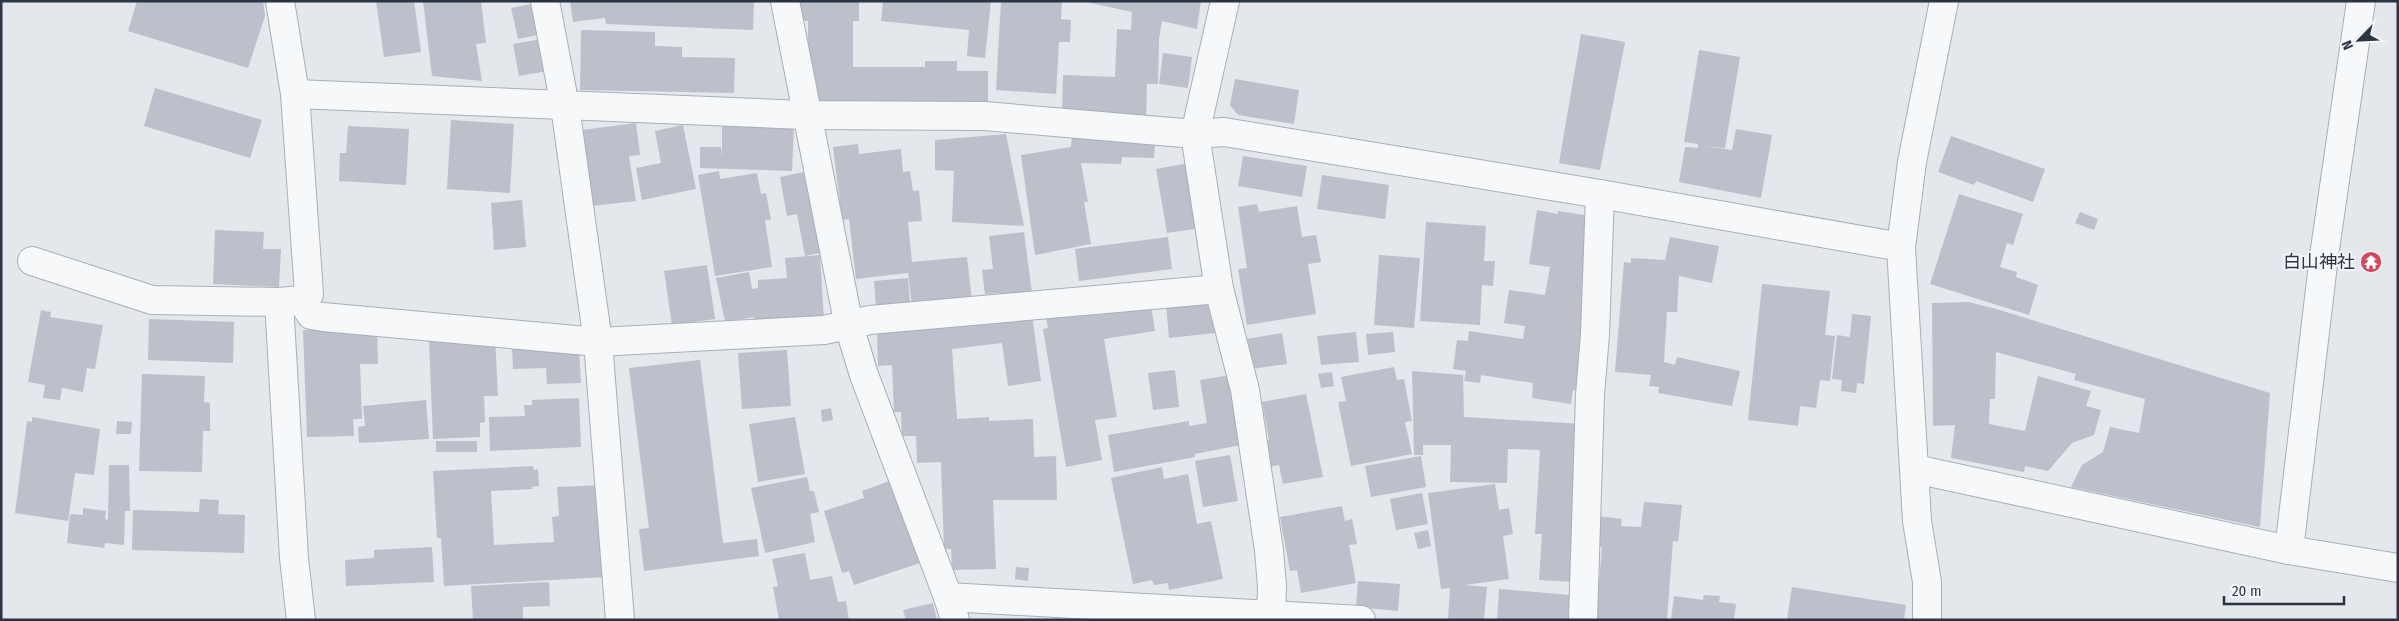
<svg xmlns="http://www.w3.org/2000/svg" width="2399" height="621" viewBox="0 0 2399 621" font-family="'Fira Sans Condensed','Noto Sans JP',sans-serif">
<rect width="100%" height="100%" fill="#e4e7ec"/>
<g fill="#bbc0ca">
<path d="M137 1H263L265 16 248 68 128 31Z"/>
<path d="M376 1H414L421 52 384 57Z"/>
<path d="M423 1H481L486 43 476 44 482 81 432 76Z"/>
<path d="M570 1H754L753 30 606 24 605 18 573 22Z"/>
<path d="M799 1H859V21H853V67H925V61H957V71H988V107H852V101H816L808 87V21L799 20Z"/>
<path d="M883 1H991L985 58 967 56 969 30 881 21Z"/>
<path d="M1001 1H1062L1061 19 1071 20 1070 42H1059L1056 94 996 90Z"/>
<path d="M1082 1H1201L1197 29 1162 21 1159 39 1158 84H1147L1146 119 1062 116 1063 75 1115 77 1117 29 1131 30 1132 12Z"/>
<path d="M532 4 538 35 518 39 511 8Z"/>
<path d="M581 30 655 32V46L682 47V57L735 58 734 93 580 90Z"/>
<path d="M1581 34 1625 42 1600 170 1559 163Z"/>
<path d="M541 39 547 71 519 76 513 44Z"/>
<path d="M1699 50 1740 57 1725 148 1704 146 1732 150 1736 129 1772 135 1761 198 1679 182 1685 147 1698 148V144L1684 142Z"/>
<path d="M1163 53 1192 57 1188 88 1159 84Z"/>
<path d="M1235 79 1299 90 1294 124 1238 115 1230 105Z"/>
<path d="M155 88 262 120 250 158 144 126Z"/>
<path d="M451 120 514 124 510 193 447 189Z"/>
<path d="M636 123 640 155 629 156 636 201 592 206 582 130Z"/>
<path d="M722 124 794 127 792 171 700 168V147H721L722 157Z"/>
<path d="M683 125 696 189 642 200 636 168 661 163 655 131Z"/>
<path d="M348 126 409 129 406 185 339 181 340 153H346Z"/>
<path d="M1006 134 1024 226 952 222 954 171 935 170V140Z"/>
<path d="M1072 136 1155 143 1154 158 1122 157 1121 164 1081 163 1088 202H1084L1091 244 1035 255 1021 155 1071 147Z"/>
<path d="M1951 136 2045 169 2033 202 1976 181 1974 185 1938 172Z"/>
<path d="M858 144 859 154 901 149 903 172 910 171 913 191 919 190 922 221 908 222 912 262 967 257 972 300 912 305 908 273 856 279 849 219 842 220 833 147Z"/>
<path d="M1243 156 1307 166 1302 197 1238 186Z"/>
<path d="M1190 163 1201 228 1167 233 1156 169Z"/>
<path d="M719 171 720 179 757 173 761 194 766 193 771 220H765L772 267 715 276 698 175Z"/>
<path d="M804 172 820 253 805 256 797 214 787 216 780 177Z"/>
<path d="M1322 175 1389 185 1385 219 1317 209Z"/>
<path d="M1959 194 2023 214 2013 245 2007 243 2000 267 2017 272 2016 277 2038 285 2029 315 1930 284Z"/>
<path d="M522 200 526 247 494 250 491 203Z"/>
<path d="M1257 204 1259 212 1297 206 1302 237 1316 235 1321 262 1308 264 1316 314 1247 325 1238 269 1247 268 1238 207Z"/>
<path d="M1537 210 1558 214V211L1584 215 1595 228 1585 392 1573 390 1571 404 1532 398 1533 383 1481 375 1480 383 1464 381 1466 371 1453 369 1457 340 1468 341 1469 331 1523 339 1525 326 1504 323 1509 290 1545 295 1550 267 1529 264Z"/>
<path d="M2080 212 2098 219 2094 230 2075 223Z"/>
<path d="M1426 222 1486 226 1484 261H1495L1493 286 1482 285 1480 325 1420 321Z"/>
<path d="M215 230 264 232 263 249H281L279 287 213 284Z"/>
<path d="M1024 232 1032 293 999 297V293L985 294 982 270 993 269 989 236Z"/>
<path d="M1168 237 1172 269 1079 281 1075 249Z"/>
<path d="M1670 237 1719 246 1712 283 1679 276 1677 312H1667L1664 362 1675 365 1677 357 1740 371 1732 406 1658 393 1659 387 1649 386 1651 375 1615 372 1624 262 1631 263V258L1665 260Z"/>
<path d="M820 255 824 320 755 325 754 317 725 322 716 278 749 272 752 289 758 288V280L787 278 785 258Z"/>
<path d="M1379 255 1420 258 1414 328 1374 325Z"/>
<path d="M707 265 715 319 672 325 664 271Z"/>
<path d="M908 278 910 303 876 306 874 281Z"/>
<path d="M1762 284 1830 291 1825 335 1835 336 1830 381 1820 380 1816 408 1800 406 1798 426 1748 420Z"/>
<path d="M1213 301 1215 333 1169 338 1166 305Z"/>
<path d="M1968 302 1993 308 2270 393 2260 527 2071 487 2082 465 2103 452 2110 427 2139 433 2145 399 2074 380 2076 374 1996 352 1995 399H1990L1989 424 2025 431 2038 376 2091 391 2086 406 2101 410 2094 435 2072 443 2048 471 2025 466 2024 472 1951 458 1955 425 1933 426 1932 303Z"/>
<path d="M1151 306 1155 331 1104 339 1117 417 1095 420 1102 460 1066 467 1043 329 1048 328 1045 312 1099 310V315Z"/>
<path d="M41 310 51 312 50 317 103 325 95 369 87 368 83 392 62 388 60 400 43 398 45 385 28 382Z"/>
<path d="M1032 314 1041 381 1008 386 1002 343 952 349 957 419 989 417V421L1033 419 1034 457 1056 456 1057 500H993L996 569 952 570 951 549H944L941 462 917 463 916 436H902L901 412H894L892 365 878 366 877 328Z"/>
<path d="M1852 314 1871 316 1864 384 1857 383 1856 393 1841 391 1842 380 1832 379 1837 335 1850 337Z"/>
<path d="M149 319 234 322 233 363 148 360Z"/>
<path d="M355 328 377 332 378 364H360L362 419H353L354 436 307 437 303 330Z"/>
<path d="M1356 332 1359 362 1321 365 1317 336Z"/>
<path d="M1393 332 1395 352 1368 355 1366 334Z"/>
<path d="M1282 333 1287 364 1251 369 1246 339Z"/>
<path d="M495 337 498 396H484L485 422 480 423V437L433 439 429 340Z"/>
<path d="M512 349 579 350 581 383 547 384 546 368 513 369Z"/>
<path d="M787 350 791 406 742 409 738 353Z"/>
<path d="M700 360 723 543 757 539 759 556 644 571 639 529 649 528 629 368Z"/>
<path d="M1394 367 1397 380 1404 379 1412 421 1405 422 1412 454 1351 466 1338 402 1346 401 1341 377Z"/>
<path d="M1175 370 1179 407 1153 410 1148 373Z"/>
<path d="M1412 371 1463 375 1464 417 1583 424 1574 582 1539 580 1542 534H1535L1540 450 1508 449 1507 483 1450 482 1451 445H1423V455H1414Z"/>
<path d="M1332 372 1334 386 1321 388 1318 374Z"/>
<path d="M142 374 205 376 204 402 210 403V431H203L202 472 139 471Z"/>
<path d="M1230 375 1241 445 1195 454V457L1114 472 1108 435 1189 421V426L1207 423 1200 380Z"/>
<path d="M1306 394 1323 477 1283 484 1279 465 1269 467 1264 441 1269 440 1262 402Z"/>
<path d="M579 398 581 447 490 451 489 417 525 416 524 405H532V400Z"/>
<path d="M426 400 429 439 359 443 358 427 365 426 363 406Z"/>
<path d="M831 408 833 420 822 422 821 410Z"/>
<path d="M32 417 100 429 94 475 75 473 68 521 15 513 27 421 32 422Z"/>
<path d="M795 417 805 474 758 482 749 424Z"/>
<path d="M117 421 132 422 131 434H116Z"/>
<rect x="436" y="441" width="41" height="11"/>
<path d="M1230 455 1238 501 1203 507 1195 461Z"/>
<path d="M1421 456 1426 487 1371 497 1365 466Z"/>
<path d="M109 465H129L130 511H125L124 545 105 543 104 548 67 543 70 514 83 515V508L106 511 105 519 108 520Z"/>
<path d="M533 466 534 470 538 469 539 486 532 487 533 489 491 491 494 545 554 542 552 517 559 516 557 487 601 485 606 577 444 586 441 538H437L433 471Z"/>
<path d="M1162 467 1164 479 1188 474 1197 524 1211 521 1223 579 1169 590 1168 583 1154 585 1152 580 1133 584 1111 478Z"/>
<path d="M807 477 810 491H814L819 512 810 514 815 542 765 553 751 488Z"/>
<path d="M895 479 920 563 854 585 849 571 842 573 824 511 864 498 862 491Z"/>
<path d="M1495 484 1499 510 1509 508 1513 534 1503 536 1509 579 1465 585 1487 587 1484 620H1448L1450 588 1441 589 1428 493Z"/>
<path d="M1422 493 1428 524 1396 530 1390 499Z"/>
<path d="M200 499 219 500 218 514 245 515 244 553 132 550 133 510 199 512Z"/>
<path d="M1644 502 1682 505 1678 542 1673 541 1667 620H1596L1602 547H1594L1597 516 1622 519 1621 526 1641 527Z"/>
<path d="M1342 506 1345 521 1352 519 1357 544 1349 545 1356 583 1301 593 1297 570 1290 571 1280 517Z"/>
<path d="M1428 530 1431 546 1418 549 1414 533Z"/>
<path d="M432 547 434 582 346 586 345 560 374 558V550Z"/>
<path d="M805 553 810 580 832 576 838 602 846 601 849 620H779L773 587 778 586 772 559Z"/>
<path d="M1016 567 1029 568 1028 581 1015 579Z"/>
<path d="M1358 581 1400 584 1398 611 1356 607Z"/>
<path d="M549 582 550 606 523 607V620H473L471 586Z"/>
<path d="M1792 587 1906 605 1904 620H1787Z"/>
<path d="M1499 589 1570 595 1568 620H1497Z"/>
<path d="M1704 595 1720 596 1719 602 1736 604 1734 620H1671L1674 596 1703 600Z"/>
<path d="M933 603 937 620H906L903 610Z"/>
</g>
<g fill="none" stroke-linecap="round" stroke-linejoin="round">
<g stroke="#a9aeb7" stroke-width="30">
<g id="minor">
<path d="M280 1 295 94 805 115 984 116 1195 134 1224 132 1600 194 1901 247"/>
<path d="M545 1 565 106 598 342 620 620"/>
<path d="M785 1 849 326 864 375 948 597 955 620"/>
<path d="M1225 1 1195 134 1219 289 1245 390 1269 550 1272 586 1271 620"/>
<path d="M295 94 309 294 301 300 279 302 294 558 301 620"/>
<path d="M32 261 152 300 279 302"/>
<path d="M301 300 311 315 323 317 598 342 824 330 870 320 1219 289"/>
<path d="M1915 469 2289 550 2398 568"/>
<path d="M2289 550 2324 256 2361 1"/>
<path d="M948 597 1361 620"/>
<path d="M1583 620 1590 395 1595 334 1600 194"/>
<path d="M1927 620V582L1917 521 1901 247 1912 162 1944 1"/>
</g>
</g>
<use href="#minor" stroke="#f7f8fa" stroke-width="28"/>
</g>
<defs>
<g id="temple-disc" transform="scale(1.125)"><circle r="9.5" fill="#d1495b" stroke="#f4f6f9"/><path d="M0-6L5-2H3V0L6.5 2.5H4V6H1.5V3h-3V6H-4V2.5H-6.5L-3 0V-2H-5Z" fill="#fff"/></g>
</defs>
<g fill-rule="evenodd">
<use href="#temple-disc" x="2371" y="262"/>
</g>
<g text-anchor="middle" stroke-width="4" stroke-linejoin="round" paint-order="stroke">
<g font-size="18" fill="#2b3445" stroke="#f4f6f9" text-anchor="end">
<text x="2355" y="268">白山神社</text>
</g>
</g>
<rect width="2399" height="621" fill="none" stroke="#2b3445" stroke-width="5"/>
<g transform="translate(2359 40) rotate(246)" stroke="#f4f6f9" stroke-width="4" paint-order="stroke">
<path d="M0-4L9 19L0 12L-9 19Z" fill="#2b3445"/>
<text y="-8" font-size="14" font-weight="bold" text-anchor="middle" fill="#2b3445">N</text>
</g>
<path d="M2224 596v8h120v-8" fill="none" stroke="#2b3445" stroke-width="2.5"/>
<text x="2232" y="596" font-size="15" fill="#2b3445" stroke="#f4f6f9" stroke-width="4" paint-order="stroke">20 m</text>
</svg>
